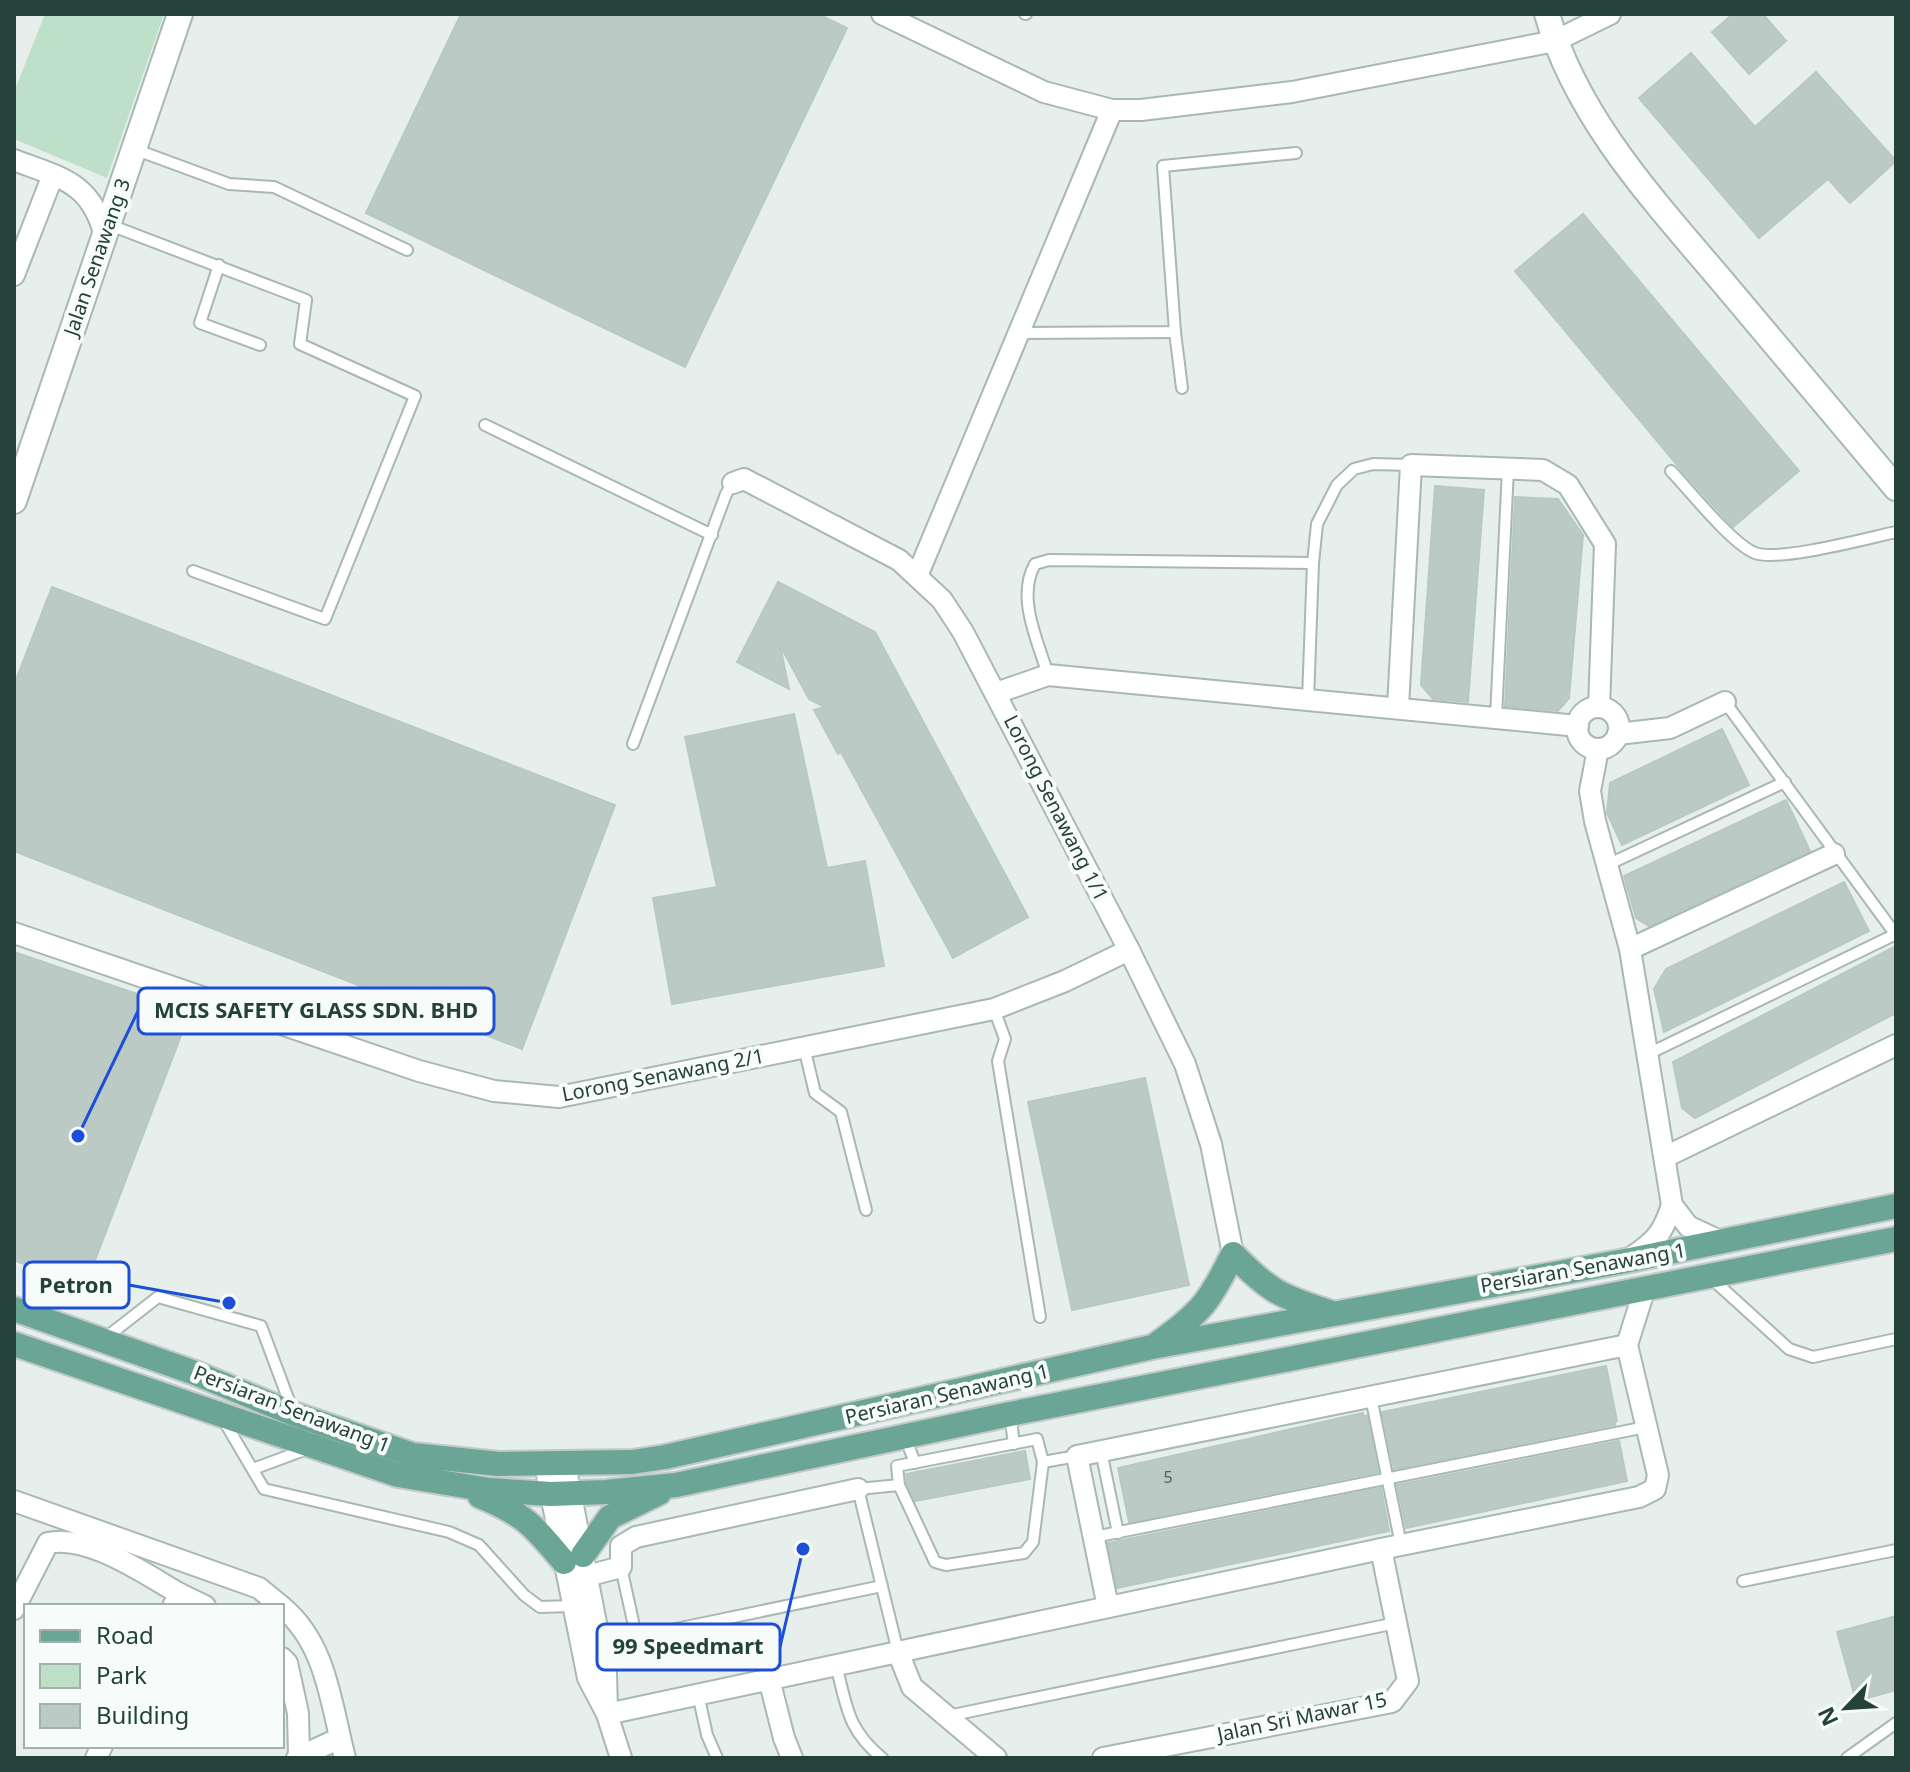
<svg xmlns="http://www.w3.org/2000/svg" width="1910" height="1772" viewBox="0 0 1910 1772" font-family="'Noto Sans',sans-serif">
<rect width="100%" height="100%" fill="#e6efeb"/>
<path fill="#bfe0c8" d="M45 14H164L107 178 14 139V92Z"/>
<g fill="#bbcac4" stroke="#b8c9c2" stroke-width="2">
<path d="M461 14H818L847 28 685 367 366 213Z"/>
<path d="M1733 14H1763L1786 41 1749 74 1712 32Z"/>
<path d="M1691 53 1755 127 1816 72 1896 161 1850 203 1828 179 1759 238 1639 98Z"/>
<path d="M1583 214 1799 471 1733 527 1683 472 1515 271Z"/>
<path d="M1435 486 1484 490 1468 702 1433 699 1421 685Z"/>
<path d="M1515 497 1558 499 1583 535 1569 698 1558 711 1505 706Z"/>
<path d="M778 582 875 632 1028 917 953 958 841 752 838 754 814 710 825 707 809 699 780 645 789 689 737 662Z"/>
<path d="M52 587 615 805 522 1049 14 851V685Z"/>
<path d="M794 714 827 868 865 861 884 966 672 1004 653 898 717 887 685 737Z"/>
<path d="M1722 729 1749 785 1622 845 1607 813 1610 783Z"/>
<path d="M1786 800 1810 851 1649 926 1636 918 1624 876Z"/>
<path d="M1844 882 1869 931 1664 1032 1654 989 1666 969Z"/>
<path d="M1896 946V1013L1695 1118 1682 1108 1673 1062Z"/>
<path d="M14 952 190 1012 84 1289 14 1260Z"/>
<path d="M1145 1078 1189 1285 1072 1310 1028 1102Z"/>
<path d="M1606 1366 1617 1421 1615 1422V1425L1394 1469 1382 1412Z"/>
<path d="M1363 1413V1416H1367L1378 1472 1129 1522 1118 1468Z"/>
<path d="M1619 1441 1627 1481 1406 1528 1397 1485Z"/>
<path d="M1025 1451 1030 1479 915 1501 907 1483 906 1474Z"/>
<path d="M1381 1488 1389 1531 1117 1588 1108 1543Z"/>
<path d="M1896 1616V1690L1856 1701 1837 1632Z"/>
</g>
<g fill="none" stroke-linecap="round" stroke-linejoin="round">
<g stroke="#a8b8b2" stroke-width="14">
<g id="service">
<path d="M1025 14H1026"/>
<path d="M134 149 229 184 274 187 407 250"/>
<path d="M110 225 306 300 300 344 415 396 325 619 193 571"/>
<path d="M219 265 200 323 260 345"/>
<path d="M1175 332 1182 388"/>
<path d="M1019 333 1175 332 1163 166 1296 153"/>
<path d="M485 425 712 535"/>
<path d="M1671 471C1690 491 1732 544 1755 553 1779 562 1868 538 1896 532"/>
<path d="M1048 675C1038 641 1016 598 1035 564L1049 560 1313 563"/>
<path d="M1308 700 1313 563 1317 524 1337 485 1354 469 1373 464 1411 465"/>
<path d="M1725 702 1896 935"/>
<path d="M1496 717 1508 469"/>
<path d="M633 744 726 494 733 483"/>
<path d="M1607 865 1785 782"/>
<path d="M994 1009 1005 1039 998 1061 1040 1317"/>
<path d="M804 1047 815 1093 841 1112 866 1210"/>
<path d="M1648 1054 1896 934"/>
<path d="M1712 1279 1789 1349 1813 1357 1896 1339"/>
<path d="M104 1339 158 1297 261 1326 292 1409"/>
<path d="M1371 1397 1401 1545"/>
<path d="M1010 1414 1014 1444"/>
<path d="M224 1421 264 1489 449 1532 479 1545 524 1595 540 1607 573 1606"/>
<path d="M905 1437 915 1463"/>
<path d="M1101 1451 1118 1533"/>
<path d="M253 1469 307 1449"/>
<path d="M899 1485 935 1562 946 1565 1024 1553 1033 1542 1043 1462"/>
<path d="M1094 1537 1646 1427"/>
<path d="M621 1567 634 1626 642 1636 882 1586"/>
<path d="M1743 1581 1896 1550"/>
<path d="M898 1652 858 1489 899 1485 897 1466 1037 1439 1043 1462 1077 1456"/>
<path d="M836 1665C847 1707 847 1729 882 1758"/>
<path d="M698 1694 707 1735 717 1758"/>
<path d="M948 1716 1396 1623"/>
<path d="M1847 1758 1896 1723"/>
</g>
</g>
<g stroke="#a8b8b2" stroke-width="24">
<g id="minor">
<path d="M882 14 1044 92 1112 110H1141L1292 92 1555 41 1610 14"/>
<path d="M14 160C61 178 92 182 105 237"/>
<path d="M14 275 53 175"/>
<path d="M733 483 744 479 899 560 942 600 963 632 1129 950 1185 1064 1211 1144 1233 1254"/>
<path d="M917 576 1112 110"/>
<path d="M996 693 1048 675 1578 726"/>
<path d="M1398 707 1411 465 1543 470 1568 485 1605 544 1599 707"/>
<circle cx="1598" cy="728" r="21"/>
<path d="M1618 734 1670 728 1725 702"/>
<path d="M1598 749 1590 791 1595 821 1630 949 1672 1205 1688 1226 1722 1242"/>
<path d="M14 933 419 1071 494 1091 559 1097 994 1009 1065 981 1129 950"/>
<path d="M1630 949 1834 854"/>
<path d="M1665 1157 1896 1045"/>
<path d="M1632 1257C1656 1241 1663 1233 1672 1205"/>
<path d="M545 1465 588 1678 607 1714 621 1758"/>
<path d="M565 1465 606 1674 607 1710"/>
<path d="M14 1501 259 1588 281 1606"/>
<path d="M587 1576 621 1567V1546L636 1537 858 1489"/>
<path d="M180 1594 205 1606"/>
<path d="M282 1607C327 1644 331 1705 345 1758"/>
<path d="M1108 1607 1077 1456 1627 1345"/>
<path d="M14 1609 48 1543C88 1534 145 1574 180 1594L173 1606"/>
<path d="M898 1652 912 1687 996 1758"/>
<path d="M282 1658 287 1663 298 1713 299 1755"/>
<path d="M769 1679 784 1738 792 1758"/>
<path d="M607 1714 1381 1549 1639 1497 1655 1489 1658 1475 1627 1345 1644 1291"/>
<path d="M96 1758 102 1746"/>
<path d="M297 1758 340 1738"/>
<path d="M1103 1758 1392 1702 1408 1681 1381 1549"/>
</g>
</g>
<g stroke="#a8b8b2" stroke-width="28">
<g id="tertiary">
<path d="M1547 14C1577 120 1658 205 1727 287 1783 354 1840 421 1896 488"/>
<path d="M14 501 180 14"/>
</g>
</g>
<g stroke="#c2cac8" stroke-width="28">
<g id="primary">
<path d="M14 1309 195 1373 294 1414 413 1455 499 1464 632 1462 665 1457 1152 1347 1625 1261 1896 1206"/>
<path d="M14 1344 398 1475 489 1490 551 1494 606 1492 676 1485 1010 1414 1896 1239"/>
<path d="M1157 1344C1201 1313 1210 1301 1233 1254 1269 1291 1279 1296 1329 1312"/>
<path d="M480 1496C525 1515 533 1525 564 1562"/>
<path d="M583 1555 610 1517 659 1493"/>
</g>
</g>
<use href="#service" stroke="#fff" stroke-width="10"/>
<use href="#minor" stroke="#fff" stroke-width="20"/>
<use href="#tertiary" stroke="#fff" stroke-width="24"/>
<use href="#primary" stroke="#6aa596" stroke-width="24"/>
</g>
<g text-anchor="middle" stroke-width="8" stroke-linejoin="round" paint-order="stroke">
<g font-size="16" fill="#4a645c">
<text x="1168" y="1483">5</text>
</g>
<g font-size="20" fill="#24423a" stroke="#f7fbf9">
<text transform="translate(97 257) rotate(-71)" y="7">Jalan Senawang 3</text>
<text transform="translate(1056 808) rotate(63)" y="7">Lorong Senawang 1/1</text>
<text transform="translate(663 1075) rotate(-11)" y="7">Lorong Senawang 2/1</text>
<text transform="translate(1583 1268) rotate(-10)" y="7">Persiaran Senawang 1</text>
<text transform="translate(947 1394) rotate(-13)" y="7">Persiaran Senawang 1</text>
<text transform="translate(292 1409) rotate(21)" y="7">Persiaran Senawang 1</text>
<text transform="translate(1302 1717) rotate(-12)" y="7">Jalan Sri Mawar 15</text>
</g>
</g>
<path fill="none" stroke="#1d4ed8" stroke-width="3" d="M78 1136L138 1011M229 1303L129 1285M803 1549L780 1647"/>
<g fill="#1d4ed8" stroke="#f7fbf9" stroke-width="3">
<circle cx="78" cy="1136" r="8"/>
<circle cx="229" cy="1303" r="8"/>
<circle cx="803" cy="1549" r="8"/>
</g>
<g fill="#f7fbf9" stroke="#1d4ed8" stroke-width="3">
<rect x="138" y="988" width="356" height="46" rx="8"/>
<rect x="24" y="1262" width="105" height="46" rx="8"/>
<rect x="597" y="1624" width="183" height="46" rx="8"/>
</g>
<g font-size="22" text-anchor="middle" font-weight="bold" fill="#24423a">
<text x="316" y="1018">MCIS SAFETY GLASS SDN. BHD</text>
<text x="76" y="1293">Petron</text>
<text x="688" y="1654">99 Speedmart</text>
</g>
<rect width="1910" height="1772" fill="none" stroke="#24423a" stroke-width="32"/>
<rect x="24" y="1604" width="260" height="144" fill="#f7fbf9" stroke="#a3b1ad" stroke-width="2"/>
<rect x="40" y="1630" width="40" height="12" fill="#6aa596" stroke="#a3b1ad" stroke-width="2"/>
<text x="96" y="1644" font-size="24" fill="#24423a">Road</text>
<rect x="40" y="1664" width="40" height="24" fill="#bfe0c8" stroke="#a3b1ad" stroke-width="2"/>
<text x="96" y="1684" font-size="24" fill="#24423a">Park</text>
<rect x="40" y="1704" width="40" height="24" fill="#bbcac4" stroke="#a3b1ad" stroke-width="2"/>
<text x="96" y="1724" font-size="24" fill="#24423a">Building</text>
<g transform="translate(1846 1708) rotate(245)" stroke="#f7fbf9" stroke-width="6" paint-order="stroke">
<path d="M0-6L14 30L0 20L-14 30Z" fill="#24423a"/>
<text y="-12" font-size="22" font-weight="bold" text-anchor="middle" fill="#24423a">N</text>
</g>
</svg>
